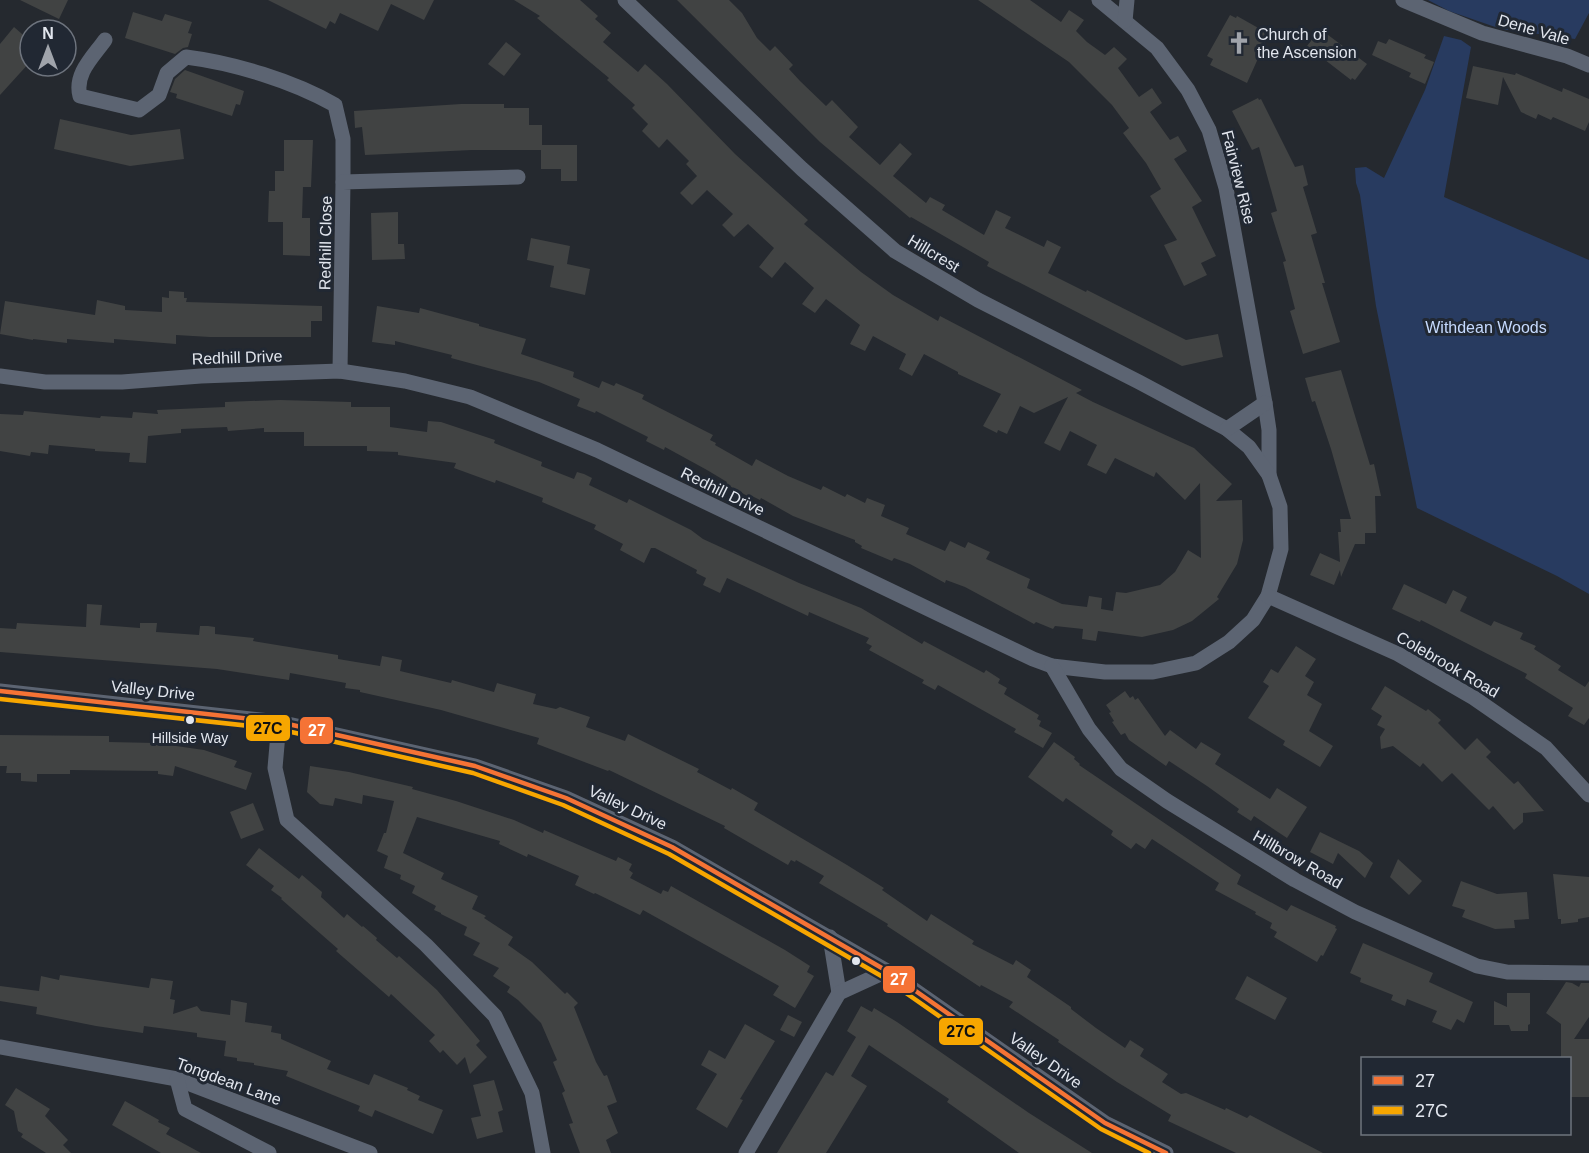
<svg xmlns="http://www.w3.org/2000/svg" width="1589" height="1153" viewBox="0 0 1589 1153" font-family="Helvetica,sans-serif">
<rect width="100%" height="100%" fill="#25292f"/>
<g fill="#283b60">
<path d="M1428 0H1589V13L1575 39 1501 29 1449 11Z"/>
<path d="M1444 36 1461 40 1471 47 1444 197 1589 260V594L1557 576 1417 508 1376 306 1360 195 1356 183 1355 168 1366 167 1384 178 1425 90Z"/>
</g>
<g fill="#414343">
<path d="M20 0H68L59 19Z"/>
<path d="M268 0H434L424 20 391 4 378 31 340 13 335 24 330 21 326 29Z"/>
<path d="M514 0H580L598 16 595 19 611 33 603 42 638 72 645 64 667 84 735 154 808 220 804 224 861 272 893 295 938 321 940 316 1082 390 1076 393 1093 402 1194 448 1232 484 1216 501 1242 500 1243 540 1237 564 1217 597 1219 599 1192 621 1173 630 1142 637 1098 631 1096 641 1082 639 1083 629 1055 626 1053 629 1036 622 1034 624 965 587 946 580 945 583 910 564 894 558 892 561 861 548 862 546 855 542V540L793 516 761 498 760 500 752 496 751 498 726 484 727 482 707 470 665 447 664 450 646 441 648 437 596 411 595 413 577 406 580 399 539 382 451 358 452 355 395 341V345L372 342 377 306 419 313 420 308 479 324V326L526 339 521 354 574 372 573 377 599 388 602 381 614 386 616 383 644 395 642 399 713 435 710 440 716 443 715 445 752 466 756 459 788 476 821 490 823 486 845 497 847 494 865 503 867 498 885 505 881 516 909 528 906 534 945 551 950 541 965 548 968 542 990 552 986 559 1030 579 1027 588 1062 604 1087 607 1089 596 1102 598 1101 609 1113 611 1116 592 1126 593 1160 585 1175 572 1188 550 1201 558 1200 483 1185 500 1156 472 1154 477 1115 458 1106 474 1087 465 1097 445 1070 431 1060 451 1044 443 1068 397 1034 413 1020 406 1007 434 998 430 997 433 983 426 1001 394 958 374V372L924 354 912 376 899 369 906 354 873 336 865 351 850 344 860 325 826 299 815 313 802 304 814 288 785 262 772 278 759 267 774 248 748 224 734 237 722 225 733 214 707 190 692 205 680 193 697 176 686 164 689 161 667 139 659 148 642 131 648 124 632 108 635 105 607 80 609 78 537 18 540 16Z"/>
<path d="M677 0H729L742 13 757 38 770 51 775 46 793 65 789 69 800 81 826 106 832 100 858 127 849 137 880 165 900 143 912 154 893 176 926 203 930 197 945 205 942 210 984 235 996 210 1011 217 1005 228 1044 247 1047 240 1061 247 1048 273 1086 292 1087 290 1186 340 1218 334 1223 357 1182 366 987 266 989 262 911 217 910 218 820 142Z"/>
<path d="M978 0H1030L1061 22 1069 10 1084 20 1076 31 1087 42 1105 55 1114 47 1127 59 1118 68 1139 97 1152 88 1162 103 1150 112 1170 140 1178 136 1187 151 1174 159 1202 201 1192 207 1216 256 1201 263 1207 275 1184 286 1164 245 1177 240 1150 196 1161 189 1146 163 1123 133 1129 128 1112 105 1069 62Z"/>
<path d="M133 12 162 21 165 14 192 22 188 33 192 34 188 47 183 48 175 54 125 38Z"/>
<path d="M1230 15 1236 18 1237 16 1269 34 1247 83 1210 65 1213 59 1207 56Z"/>
<path d="M14 27 30 41V62L0 95V44Z"/>
<path d="M1320 29 1367 64 1355 80 1352 78 1351 80 1307 46Z"/>
<path d="M1389 39 1426 55 1424 58 1434 62 1425 84 1409 77 1411 73 1372 55 1378 41 1386 44Z"/>
<path d="M506 42 521 54 504 76 488 64Z"/>
<path d="M1473 66 1515 75 1516 73 1562 92 1563 88 1589 99V122L1585 131 1553 117 1551 120 1538 114 1536 119 1521 112 1503 77 1498 105 1466 98Z"/>
<path d="M185 70 244 91 240 105 236 104 232 116 176 98 177 94 170 92 175 79Z"/>
<path d="M1258 98 1259 100 1261 99 1295 167 1303 165 1308 185 1303 187 1317 233 1311 235 1325 283H1322L1340 342 1303 354 1290 311 1295 309 1283 262 1286 261 1271 213 1277 211 1259 147 1252 150 1232 111Z"/>
<path d="M461 104H504V108H529V125H542V145H577V181H561V169H541V150H472L365 155 362 127 355 128 354 111Z"/>
<path d="M60 119 131 135 180 129 184 159 130 166 54 149Z"/>
<path d="M284 140H313L311 187H303L302 218H310V256L283 255V222H268L269 191H275V171H284Z"/>
<path d="M398 212V244H404L405 259 372 260 371 213Z"/>
<path d="M531 238 570 246 567 264 590 269 585 295 550 287 554 266 527 260Z"/>
<path d="M169 291 184 292V298H187L186 302 322 306V321H311V337H210L176 335V344L114 339V343L67 339V343L33 339V340L0 334 5 301 95 315 97 300 125 306V310L162 312V297L169 298Z"/>
<path d="M1341 370 1370 465 1374 464 1381 496H1375L1376 533H1365V544H1355L1341 577 1340 570 1334 585 1310 575 1320 553 1340 562 1338 532H1341L1340 519H1351L1331 449 1315 401 1312 402 1305 378Z"/>
<path d="M280 400 351 402V407H390V427L427 432 428 421 441 422 495 440 494 443 542 462 541 466 574 479 577 472 584 474 592 478 589 485 627 503 629 499 691 530 703 539 799 583 861 608 922 644 924 641 984 673 986 670 1000 679 998 683 1007 688 1004 694 1039 715 1037 719 1041 721 1039 726 1052 733 1043 748 1014 732 1016 729 938 685 935 690 922 683 924 680 869 650 872 646 866 643 869 638 809 612 808 616 727 578 720 593 703 585 706 578 696 573 697 570 655 548H651L644 563 620 550 623 544 594 529 596 525 542 502 543 498 496 480 495 483 454 468 456 463 398 455V452L367 451V446H304V432H264V428L228 431 227 427 181 429V433L148 436 146 463 129 462 130 453 95 451V449L49 445 48 454 31 452 30 456 0 451V414L23 415 24 411 100 418 101 416 132 418 133 412 158 414 157 410 225 407V402Z"/>
<path d="M1404 584 1446 604 1453 590 1467 597 1460 611 1491 626 1494 621 1523 633 1520 639 1536 646 1534 649 1561 666 1558 670 1585 687 1589 681V718L1584 725 1568 716 1573 708 1525 678 1527 674 1421 620 1420 622 1392 609Z"/>
<path d="M87 604 102 605 100 625 140 628V623H157L156 632 199 635 200 626H208L215 627V634L254 638 253 641 338 655V659L380 666 382 656 402 660 400 671 451 683 452 680 494 692 497 683 536 694 533 704 556 709 560 707 590 717 586 727 625 741 628 734 699 769 697 772 731 790 732 788 758 803 754 810 847 865 884 888 882 890 927 921 931 914 974 941 972 944 1013 965 1016 960 1031 970 1027 977 1071 1007V1009L1096 1028 1125 1048 1130 1040 1144 1049 1140 1056 1168 1074 1162 1082 1181 1094 1186 1093 1225 1110 1226 1108 1247 1118 1250 1115 1323 1153H1236L1168 1121 1171 1115 1117 1082 1058 1042 1059 1040 1009 1007 1013 1002 981 985 980 987 887 926 888 924 819 883 824 876 796 860 795 862 791 860 788 865 724 828 725 826 609 770 608 771 537 744 539 738 441 710 360 692V690L345 688 346 683 290 673 289 680 217 669 0 652V628L16 629 17 623 86 627Z"/>
<path d="M1296 646 1316 659 1305 676 1314 682 1307 695 1322 704 1309 731 1333 746 1320 767 1283 745 1285 741 1248 718 1269 686 1263 682 1271 669 1278 673Z"/>
<path d="M1385 686 1426 711 1428 709 1441 720 1438 723 1465 750 1477 738 1491 752 1486 757 1514 784 1518 781 1544 811 1523 813V822L1514 830 1493 806 1489 810 1452 773 1442 782 1423 763 1420 767 1393 746 1381 749 1380 737 1385 729 1377 725 1382 716 1371 709Z"/>
<path d="M1125 691 1130 698 1133 696 1135 700 1138 698 1165 736 1170 730 1196 749 1201 742 1221 754 1215 764 1270 799 1277 788 1307 807 1287 838 1254 816 1251 821 1237 812 1239 809 1207 786 1169 761 1166 766 1129 740 1125 733 1121 735 1112 722 1114 721 1109 713 1111 712 1106 705Z"/>
<path d="M0 735 109 736V742L155 743 204 750 237 761 234 767 252 773 246 790 175 766 173 776 158 774V771L70 770V774H37V782L21 781V773H6L7 766H0Z"/>
<path d="M1054 742 1075 757 1074 759 1080 764 1079 765 1241 875 1237 884 1287 911 1291 905 1336 926 1335 928 1337 929 1323 956 1321 955 1317 962 1274 937 1277 932 1270 928 1272 923 1255 914 1256 912 1215 890 1219 883 1152 839 1145 849 1136 843 1131 849 1111 835 1113 831 1066 798 1063 802 1028 777Z"/>
<path d="M310 766 349 772 413 787 412 789 456 801 514 820 543 833 544 830 616 861 618 857 632 864 629 870 633 873 630 878 634 880 661 894 663 890 668 892 671 886 785 950 810 966 807 972 814 976 795 1008 773 995 779 986 643 910 640 915 595 893 594 894 575 885 579 876 528 854 527 857 499 844 500 841 417 817 403 853 444 873 441 879 478 896 472 909 486 916 484 918 513 937 508 945 532 962 565 994 567 992 578 1003 574 1007 596 1062 604 1076 607 1075 617 1102 607 1106 618 1133 606 1140 611 1153H580L569 1124 573 1123 562 1093 565 1091 553 1062 557 1060 541 1023 518 1000 507 992 510 987 493 976 499 968 473 955 480 943 464 935 467 927 441 914V913L434 910 436 906 412 893 415 886 400 879 401 875 384 868 388 856 377 851 384 833H386L394 801 363 795 362 804 335 798 333 806 320 804 307 792Z"/>
<path d="M253 803 264 830 241 839 230 812Z"/>
<path d="M1320 832 1359 851 1373 863 1365 878 1338 853 1333 864 1310 852Z"/>
<path d="M259 848 299 879 302 875 322 892 321 897 344 918 347 914 362 927 363 926 377 938 376 940 397 958 399 956 437 990 480 1041 476 1045 487 1057 470 1074 465 1057 457 1065 443 1050 440 1053 429 1041 435 1035 391 994 389 997 336 951 338 949 281 899 282 898 271 890 274 886 246 865Z"/>
<path d="M1398 859 1422 881 1409 895 1390 877Z"/>
<path d="M1553 874 1589 877V917L1578 919V922L1561 924V919H1558Z"/>
<path d="M1461 881 1497 894 1527 892 1529 919 1514 920 1515 928 1495 929 1462 917 1465 910 1452 906Z"/>
<path d="M1363 943 1433 973 1429 982 1473 1002 1464 1023 1457 1019 1451 1030 1432 1022 1437 1011 1407 999 1405 1006 1391 1000 1393 995 1360 982 1361 978 1350 973Z"/>
<path d="M60 975 149 988 151 978 173 981 170 999 175 1000 173 1014 197 1006 201 1011 230 1015 231 1000 247 1003 245 1022 272 1026 271 1032 281 1034V1039L331 1061 327 1069 369 1085 374 1074 408 1088 407 1090 420 1096 418 1100 443 1110 433 1134 375 1110 372 1117 358 1111 360 1106 286 1076 288 1071 254 1065V1063L237 1061V1058L224 1056 226 1041 197 1037V1033L144 1026 143 1033 96 1026 36 1014 37 1007 0 1001V986L39 991 41 976 59 980Z"/>
<path d="M1247 976 1287 998 1275 1020 1235 999Z"/>
<path d="M1566 982 1572 983 1579 987 1581 983H1589V1017L1574 1039H1589V1097H1569V1059H1561V1024L1546 1013Z"/>
<path d="M1507 993H1530V1024L1528 1025V1031H1511L1509 1025H1494V1001L1507 1007Z"/>
<path d="M861 1006 872 1012 874 1008 897 1022 1029 1113 1092 1153H1019L947 1102 949 1099 869 1045 851 1076 867 1086 826 1153H777L826 1072 833 1076 856 1037 847 1031Z"/>
<path d="M788 1015 802 1022 794 1037 780 1030Z"/>
<path d="M745 1024 775 1041 740 1099 743 1100 727 1128 696 1109 717 1074 701 1065 709 1050 725 1059Z"/>
<path d="M494 1080 503 1110 498 1112 503 1132 477 1139 471 1118 481 1116 473 1085Z"/>
<path d="M16 1088 50 1109 45 1116 68 1140 63 1145 71 1153H46L21 1137 23 1134 18 1131 14 1111 5 1105Z"/>
<path d="M125 1101 159 1120 158 1122 170 1128 166 1134 201 1153H161L112 1125Z"/>
</g>
<g fill="none" stroke-linecap="round" stroke-linejoin="round">
<g stroke="#5c6472" stroke-width="15">
<path d="M1099 0 1157 48 1188 90 1209 130 1226 188 1265 403 1269 430V475"/>
<path d="M1403 0 1482 33 1567 56 1589 65"/>
<path d="M1125 21 1127 0"/>
<path d="M105 40C93 57 74 74 80 96L139 110 159 95 167 73 186 57C234 63 293 81 335 105L343 139V182"/>
<path d="M340 371 343 182 518 177"/>
<path d="M0 376 45 382H122L201 376 340 371 405 381 470 397 597 450 1033 659 1052 666 1105 672H1153L1196 663 1229 642 1253 620 1268 596 1281 549 1280 507 1269 475 1249 447 1227 429 1139 382 978 300 895 251 802 169 625 0"/>
<path d="M1227 429 1265 403"/>
<path d="M1268 596 1398 654 1474 698 1546 748 1589 795"/>
<path d="M1052 666 1089 729 1121 769 1167 801 1295 880 1355 912 1477 966 1507 972 1589 973"/>
<path d="M0 691 279 722 475 766 566 798 672 847 887 971 1105 1123 1166 1153"/>
<path d="M279 722 275 768 287 820 426 945 495 1016 532 1093 543 1153"/>
<path d="M830 937 839 993"/>
<path d="M0 1047 177 1079 370 1153"/>
<path d="M177 1079 185 1109 269 1153"/>
<path d="M746 1153 839 993 887 971"/>
</g>
<g stroke="#212833" stroke-width="9">
<path id="bus-1" d="M0 691 279 722 475 766 566 798 672 847 887 971 1105 1123 1166 1153"/>
</g>
<g stroke="#212833" stroke-width="9">
<path id="bus-2" d="M0 699 278 729 473 773 563 805 669 854 883 977 1101 1129 1149 1153"/>
</g>
<use href="#bus-1" stroke="#f57335" stroke-width="4.5"/>
<use href="#bus-2" stroke="#f7a600" stroke-width="4.5"/>
</g>
<defs>
<g id="church-bare" transform="scale(1.8)"><path d="M-1.2-6h2.4v3.5h3.3v2.4h-3.3V6h-2.4V-.1h-3.3v-2.4h3.3Z" fill="#a0a4ab" stroke="#212833" stroke-width="2.5" paint-order="stroke"/></g>
</defs>
<g fill-rule="evenodd">
<use href="#church-bare" x="1239" y="43"/>
</g>
<g fill="#e2e6ee" stroke="#212833" stroke-width="2">
<circle cx="190" cy="720" r="5"/>
<circle cx="856" cy="961" r="5"/>
</g>
<g text-anchor="middle" stroke-width="6" stroke-linejoin="round" paint-order="stroke">
<g font-size="14" fill="#e2e6ee" stroke="#212833">
<text x="190" y="743">Hillside Way</text>
</g>
<g font-size="16" fill="#e2e6ee" stroke="#212833">
<text transform="translate(1534 29) rotate(16)" y="6">Dene Vale</text>
<text transform="translate(1239 177) rotate(76)" y="6">Fairview Rise</text>
<text transform="translate(325 243) rotate(-89)" y="6">Redhill Close</text>
<text transform="translate(934 253) rotate(31)" y="6">Hillcrest</text>
<text transform="translate(237 357) rotate(-2)" y="6">Redhill Drive</text>
<text transform="translate(723 491) rotate(26)" y="6">Redhill Drive</text>
<text transform="translate(1448 664) rotate(30)" y="6">Colebrook Road</text>
<text transform="translate(153 690) rotate(6)" y="6">Valley Drive</text>
<text transform="translate(628 807) rotate(25)" y="6">Valley Drive</text>
<text transform="translate(1298 859) rotate(30)" y="6">Hillbrow Road</text>
<text transform="translate(1046 1060) rotate(35)" y="6">Valley Drive</text>
<text transform="translate(229 1081) rotate(20)" y="6">Tongdean Lane</text>
</g>
<g font-size="16" fill="#e2e6ee" stroke="#212833" text-anchor="start">
<text x="1257" y="40">Church of<tspan x="1257" dy="18">the Ascension</tspan></text>
</g>
<g font-size="16" fill="#c6dafe" stroke="#212833">
<text x="1486" y="333">Withdean Woods</text>
</g>
</g>
<g stroke="#212833" stroke-width="2">
<rect x="245" y="714" width="46" height="28" rx="6" fill="#f7a600"/>
<rect x="299" y="716" width="35" height="29" rx="6" fill="#f57335"/>
<rect x="882" y="965" width="34" height="29" rx="6" fill="#f57335"/>
<rect x="938" y="1017" width="46" height="29" rx="6" fill="#f7a600"/>
</g>
<g font-size="16" text-anchor="middle" font-weight="bold" fill="#fff">
<text x="317" y="736">27</text>
<text x="899" y="985">27</text>
</g>
<g font-size="16" text-anchor="middle" font-weight="bold" fill="#111">
<text x="268" y="734">27C</text>
<text x="961" y="1037">27C</text>
</g>
<rect x="1361" y="1057" width="210" height="78" fill="#212833" stroke="#6e747e" stroke-width="1.5"/>
<rect x="1373" y="1076" width="30" height="9" fill="#f57335" stroke="#6e747e" stroke-width="1.5"/>
<text x="1415" y="1087" font-size="18" fill="#e2e6ee">27</text>
<rect x="1373" y="1106" width="30" height="9" fill="#f7a600" stroke="#6e747e" stroke-width="1.5"/>
<text x="1415" y="1117" font-size="18" fill="#e2e6ee">27C</text>
<g transform="translate(48 48)"><circle r="28" fill="#212833" stroke="#6e747e" stroke-width="1.5"/>
<path d="M0-4.5L10 22L0 15L-10 22Z" fill="#a0a4ab"/>
<text y="-9" font-size="16" font-weight="bold" text-anchor="middle" fill="#e2e6ee">N</text>
</g>
</svg>
